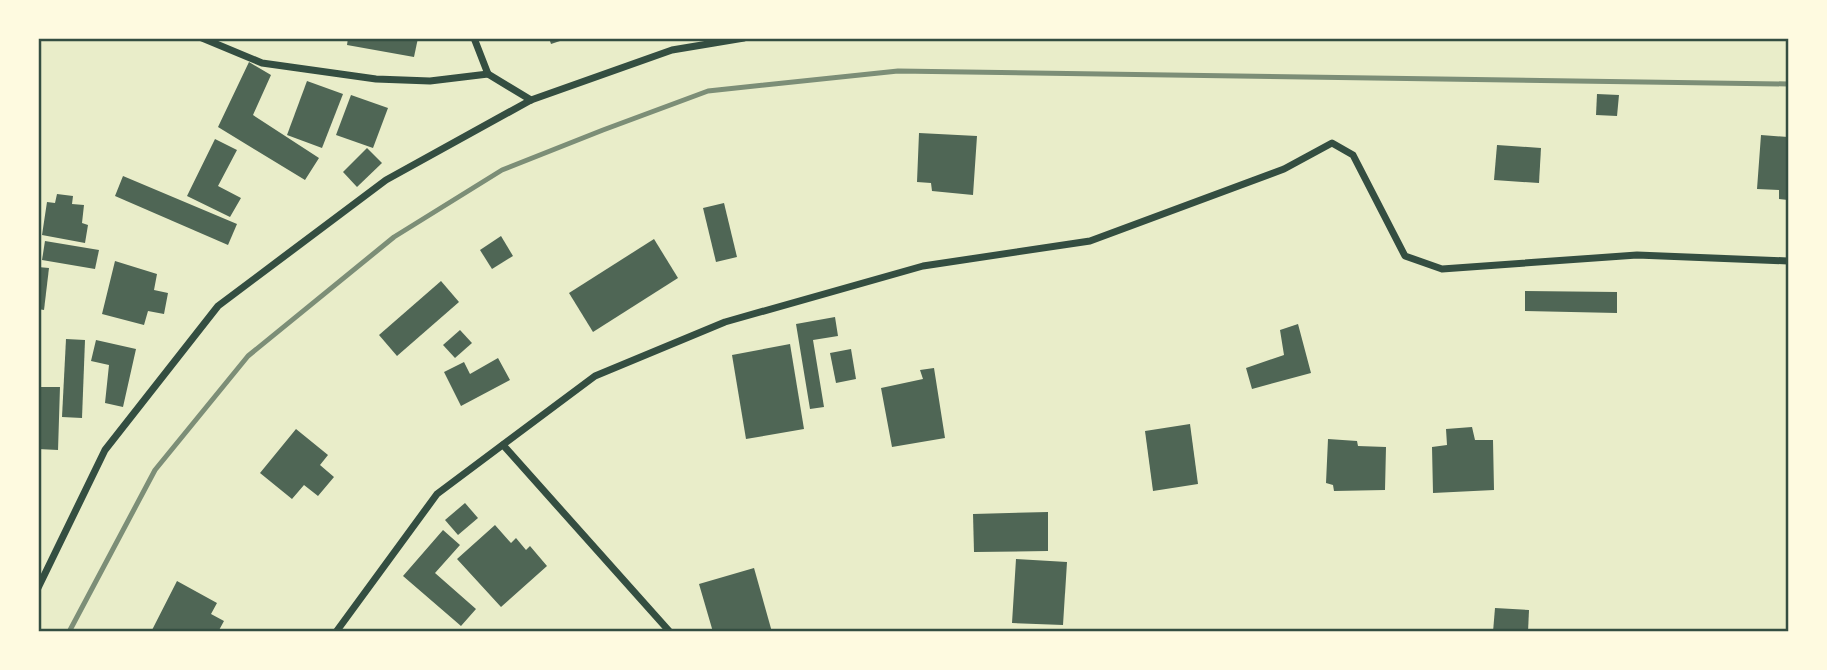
<svg xmlns="http://www.w3.org/2000/svg" width="1827" height="670" viewBox="0 0 1827 670" font-family="'Nunito Sans',sans-serif">
<rect width="100%" height="100%" fill="#e9edc9"/>
<g fill="#4f6655">
<path d="M348 38H418L414 57 347 45Z"/>
<path d="M549 38H566V39L551 44Z"/>
<path d="M249 62 271 75 253 115 319 158 305 180 218 127Z"/>
<path d="M307 81 343 94 322 148 287 135Z"/>
<path d="M1597 94 1619 95 1617 116 1596 115Z"/>
<path d="M351 95 388 108 373 148 336 135Z"/>
<path d="M919 133 977 136 973 195 932 191 931 183 917 182Z"/>
<path d="M1761 135 1788 137V200L1779 199V190L1757 189Z"/>
<path d="M215 139 237 150 218 186 241 198 230 217 187 196Z"/>
<path d="M1497 145 1541 148 1539 183 1494 180Z"/>
<path d="M367 148 382 163 357 187 343 172Z"/>
<path d="M123 176 237 224 228 245 115 196Z"/>
<path d="M57 194 73 196 72 204 84 205 82 223 88 225 85 243 42 235 47 202 55 203Z"/>
<path d="M724 203 737 257 716 262 703 208Z"/>
<path d="M501 236 513 256 492 269 480 250Z"/>
<path d="M654 239 678 278 593 332 569 293Z"/>
<path d="M45 241 99 250 95 269 42 260Z"/>
<path d="M115 261 157 274 154 290 168 293 164 314 148 311 144 325 102 314Z"/>
<path d="M38 267 49 268 44 310 38 309Z"/>
<path d="M441 281 459 302 397 356 379 335Z"/>
<path d="M1525 291 1617 292V313L1525 311Z"/>
<path d="M835 317 838 336 813 340 824 407 810 409 796 324Z"/>
<path d="M1298 324 1311 373 1252 389 1246 368 1284 355 1280 330Z"/>
<path d="M460 330 472 343 455 358 443 345Z"/>
<path d="M66 339 85 340 82 418 62 417Z"/>
<path d="M96 340 136 349 123 407 105 403 109 365 91 361Z"/>
<path d="M790 344 804 429 746 439 732 355Z"/>
<path d="M851 349 856 379 836 383 830 353Z"/>
<path d="M498 358 510 380 461 406 444 372 464 362 470 374Z"/>
<path d="M934 368 945 438 892 447 881 388 923 379 920 370Z"/>
<path d="M38 387H60L58 450 38 449Z"/>
<path d="M1190 424 1198 484 1153 491 1145 431Z"/>
<path d="M1472 427 1475 440H1493L1494 490 1433 493 1432 447 1447 445 1446 429Z"/>
<path d="M296 429 328 455 320 465 334 477 318 496 304 485 292 499 260 473Z"/>
<path d="M1328 439 1357 441 1358 446 1386 447 1385 490 1334 491 1333 485 1326 483Z"/>
<path d="M465 503 478 518 458 535 445 520Z"/>
<path d="M1048 512V551L974 552 973 514Z"/>
<path d="M495 525 511 543 516 538 526 550 530 546 547 566 501 607 457 559Z"/>
<path d="M443 530 460 545 435 573 476 609 461 626 403 576Z"/>
<path d="M1016 559 1067 562 1063 625 1012 623Z"/>
<path d="M754 568 772 632H713L699 584Z"/>
<path d="M177 581 217 603 211 614 224 621 218 632H151Z"/>
<path d="M1495 608 1529 610 1528 632H1493Z"/>
</g>
<g fill="none" stroke-linecap="round" stroke-linejoin="round">
<g stroke="#344e41" stroke-width="7">
<path d="M202 38 262 63 376 79 430 81 488 74"/>
<path d="M474 38 488 74 531 100"/>
<path d="M503 445 670 632"/>
<path d="M38 588 105 450 218 306 386 180 531 100 672 50 744 38"/>
<path d="M336 632 437 494 595 376 725 322 923 266 1090 241 1284 169 1332 143 1353 155 1405 256 1442 269 1637 255 1788 261"/>
</g>
<path stroke="#7c8e77" stroke-width="5" d="M69 632 155 470 248 356 394 237 502 170 603 130 708 91 898 71 1788 84"/>
</g>
<rect width="1827" height="670" fill="none" stroke="#fefae0" stroke-width="80"/>
<rect x="40" y="40" width="1747" height="590" fill="none" stroke="#344e41" stroke-width="2.5"/>
</svg>
